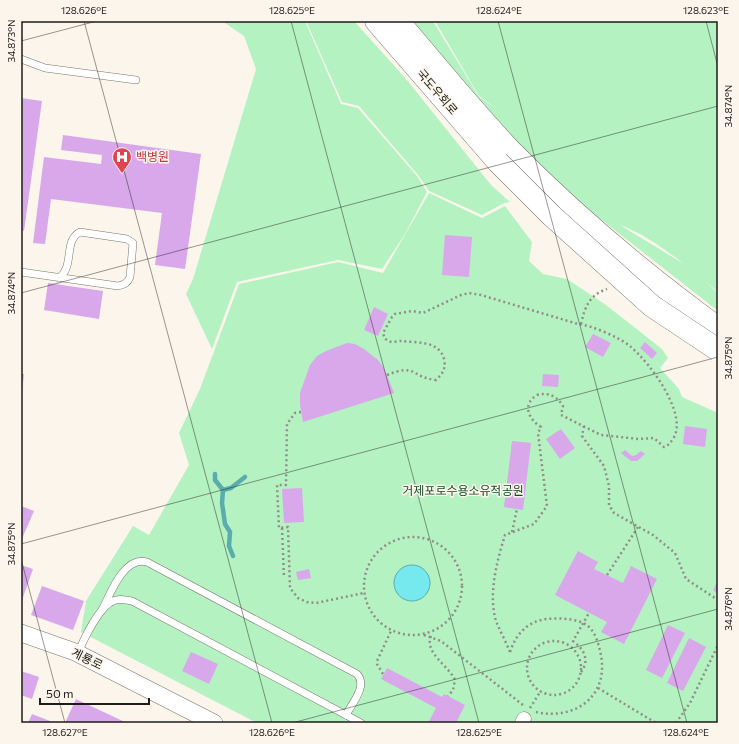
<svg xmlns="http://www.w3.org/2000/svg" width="739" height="744" viewBox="0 0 739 744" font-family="Commissioner,'Noto Sans KR',sans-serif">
<rect width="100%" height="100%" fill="#fbf5eb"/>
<g fill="#b4f2c2">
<path d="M222 21H305L341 104 358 108 417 176 427 192 405 234 382 269 338 260 237 282 212 349 186 294 193 279 256 69 244 36Z"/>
<path d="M306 21H354L406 79 491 185 510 202 504 203 482 215 429 191 418 175 359 106 342 102Z"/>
<path d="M411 21H433L479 97 500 111 479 96 435 21H718V292C691 269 653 237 620 225L689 267 718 293V311L561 188 521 148Z"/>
<path d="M429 193 482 218 505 206 532 242 529 261 543 274 567 279 606 305 662 349 668 358 660 368 679 389 682 397 718 413V723H257L81 632 86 601 133 526 149 535 189 465 179 433 200 389 239 284 338 262 383 273Z"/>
</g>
<circle fill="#75e9ee" stroke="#5bacae" cx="412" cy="583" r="18"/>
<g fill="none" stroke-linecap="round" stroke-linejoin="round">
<g stroke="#5bacae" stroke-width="4.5">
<path d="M215 474V480L223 490 222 503 225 524 230 532 229 546 233 556"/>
<path d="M223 490 231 488 245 477"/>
</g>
</g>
<g fill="#d8a8eb">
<path d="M21 98 42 101 24 231 21 230Z"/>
<path d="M63 135 201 154 185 269 155 265 162 213 51 199 45 244 33 243 44 157 101 164 102 155 61 150Z"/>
<path d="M445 235 472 237 469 277 442 275Z"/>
<path d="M48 283 103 291 99 319 44 310Z"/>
<path d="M374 307 388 314 378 336 364 330Z"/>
<path d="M593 334 611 343 603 357 585 347Z"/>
<path d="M645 342 657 353 652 359 640 348Z"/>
<path d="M347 343 355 344 364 349 378 360 384 368 394 393 303 422 300 405V393L310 365 317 356 326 351Z"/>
<path d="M21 374H24L22 392H21Z"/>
<path d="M543 374 559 375 558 387 542 386Z"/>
<path d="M685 426 707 429 705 447 683 444Z"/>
<path d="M561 429 575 448 560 459 546 439Z"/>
<path d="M512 441 531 443 523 510 504 507Z"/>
<path d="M625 450 632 456 636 455 641 451 645 454 637 461H631L621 453Z"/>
<path d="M302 488 304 522 284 523 282 489Z"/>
<path d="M21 506 34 511 21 541Z"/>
<path d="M578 551 598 562 594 569 623 583 631 566 657 579 624 644 601 632 607 622 555 595Z"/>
<path d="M21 565 33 569 21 603Z"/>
<path d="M309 569 311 578 298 580 296 572Z"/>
<path d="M718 580V594L713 590Z"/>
<path d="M42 586 84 601 73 630 31 615Z"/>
<path d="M668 625 685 633 662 678 646 670Z"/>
<path d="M689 638 706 647 683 691 667 683Z"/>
<path d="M191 652 218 664 209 684 182 671Z"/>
<path d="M387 668 442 697 444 694 465 705 456 723H428L436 708 381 679Z"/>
<path d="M21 671 39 677 32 699 21 695Z"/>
<path d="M76 699 127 723H65Z"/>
<path d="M32 714 55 723H28Z"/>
</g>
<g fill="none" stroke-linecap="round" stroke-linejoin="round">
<g stroke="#79746b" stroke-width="8">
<g id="service">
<path d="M21 59 45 68 136 80"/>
<path d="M21 272 118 286C124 285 128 283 130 277L133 243 127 239 80 232C63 241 75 266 59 278"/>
<path d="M102 610C110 595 124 555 147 562L357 674C368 686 352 703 346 715"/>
<path d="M78 653C84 639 99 607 113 601 119 598 125 600 132 601L361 723"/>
</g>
</g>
<g stroke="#79746b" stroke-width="15">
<path id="minor" d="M522 723 524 719"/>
</g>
<g stroke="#79746b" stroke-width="18">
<path id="tertiary" d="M21 633 75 652 214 723"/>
</g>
<g stroke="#79746b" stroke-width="23">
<g id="trunk">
<path d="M376 21 498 162"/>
<path d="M398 21C435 64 472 110 511 151 575 216 644 274 718 328"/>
</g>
</g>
<g stroke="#928e87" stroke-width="2.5" stroke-dasharray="2 3" stroke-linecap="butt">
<path d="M581 324C585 307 589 295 607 289"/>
<path d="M387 375C417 363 410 377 436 380 443 373 446 369 444 359 439 340 416 343 401 341 397 341 392 343 388 341 385 339 384 337 383 333L392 317 395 314 412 311 423 313 461 295 469 293 481 295 578 324C591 325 621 338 631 347 650 363 689 415 673 439 670 443 668 446 664 447L654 438 639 439 601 435 561 415 563 406C557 396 548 392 537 395 522 404 528 419 541 427L538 433 547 506 534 524 505 535C497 561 488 594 496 621 500 631 506 642 510 652"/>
<path d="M301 412 295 413 287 424 286 485H277L279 528 288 527 290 588 298 598 307 602 316 603 364 593"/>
<path d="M584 426 582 436 604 466 609 486V505L614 513 653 535 675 553 686 579 718 600"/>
<path d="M282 528 284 578"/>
<path d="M512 532 517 509"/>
<circle cx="413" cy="586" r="49"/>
<path d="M607 575 638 527"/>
<path d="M424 635 441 641 523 705"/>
<path d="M431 636C424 653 449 666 455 680L453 690 448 696"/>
<circle cx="554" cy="668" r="27"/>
<path d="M510 652C516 634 527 622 546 619 560 618 577 618 588 626 595 632 598 642 600 651 611 694 577 721 536 712"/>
<path d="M581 672C590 660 584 649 573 641L589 613"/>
<path d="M383 674 377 664V661L391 631"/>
<path d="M598 688 656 723"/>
<path d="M530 708 540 692"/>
<path d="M676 723 690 703 718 645"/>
</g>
<use href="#service" stroke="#fff" stroke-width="7"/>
<use href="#minor" stroke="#fff" stroke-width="14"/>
<use href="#tertiary" stroke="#fff" stroke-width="17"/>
<use href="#trunk" stroke="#fff" stroke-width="22"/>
<g stroke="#79746b" stroke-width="23" stroke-linecap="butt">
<path id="trunk-bridge" d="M498 162 552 216 652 306 718 350"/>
</g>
<use href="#trunk-bridge" stroke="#fff" stroke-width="22"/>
</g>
<path fill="none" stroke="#1e1c19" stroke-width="1" stroke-opacity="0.45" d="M84 21 272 723M291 21 479 723M498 21 687 723M706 21 718 67M21 41 97 21M21 293 718 106M21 544 718 357M21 559 65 723M292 723 718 609"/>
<defs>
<g id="hospital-pin" transform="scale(1)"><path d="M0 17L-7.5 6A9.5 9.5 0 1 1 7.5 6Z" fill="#e0444e" stroke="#fbf5eb"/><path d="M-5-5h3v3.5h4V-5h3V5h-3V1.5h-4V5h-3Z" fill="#fff"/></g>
</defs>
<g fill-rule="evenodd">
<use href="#hospital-pin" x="122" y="157"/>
</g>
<g text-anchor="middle" stroke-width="3" stroke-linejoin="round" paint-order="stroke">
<g font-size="12" fill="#1e1c19" stroke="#fbf5eb">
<text transform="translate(437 92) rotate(49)" y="4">국도우회로</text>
<text transform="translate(87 659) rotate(26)" y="4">계룡로</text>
</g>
<g font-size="12" fill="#be3a42" stroke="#fbf5eb" text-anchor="start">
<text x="136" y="161">백병원</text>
</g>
<g font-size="12" fill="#164a27" stroke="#fbf5eb">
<text x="463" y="495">거제포로수용소유적공원</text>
</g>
</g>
<rect width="739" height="744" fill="none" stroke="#fbf5eb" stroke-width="44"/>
<path d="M40 698v6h109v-6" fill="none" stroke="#1e1c19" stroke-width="2"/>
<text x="46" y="698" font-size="12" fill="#1e1c19" stroke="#fbf5eb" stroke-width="3" paint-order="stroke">50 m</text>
<rect x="22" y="22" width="695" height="700" fill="none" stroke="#1e1c19" stroke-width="1.5"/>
<g font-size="10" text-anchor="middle" fill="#1e1c19">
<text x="84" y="14">128.626°E</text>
<text x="292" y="14">128.625°E</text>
<text x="499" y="14">128.624°E</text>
<text x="706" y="14">128.623°E</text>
<text transform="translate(11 41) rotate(-90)" y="4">34.873°N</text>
<text transform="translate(728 106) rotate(-90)" y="4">34.874°N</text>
<text transform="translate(11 293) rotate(-90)" y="4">34.874°N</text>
<text transform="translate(728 358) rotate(-90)" y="4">34.875°N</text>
<text transform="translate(11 544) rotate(-90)" y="4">34.875°N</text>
<text transform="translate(728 609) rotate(-90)" y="4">34.876°N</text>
<text x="65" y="736">128.627°E</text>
<text x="272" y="736">128.626°E</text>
<text x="479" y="736">128.625°E</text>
<text x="686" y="736">128.624°E</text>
</g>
</svg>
